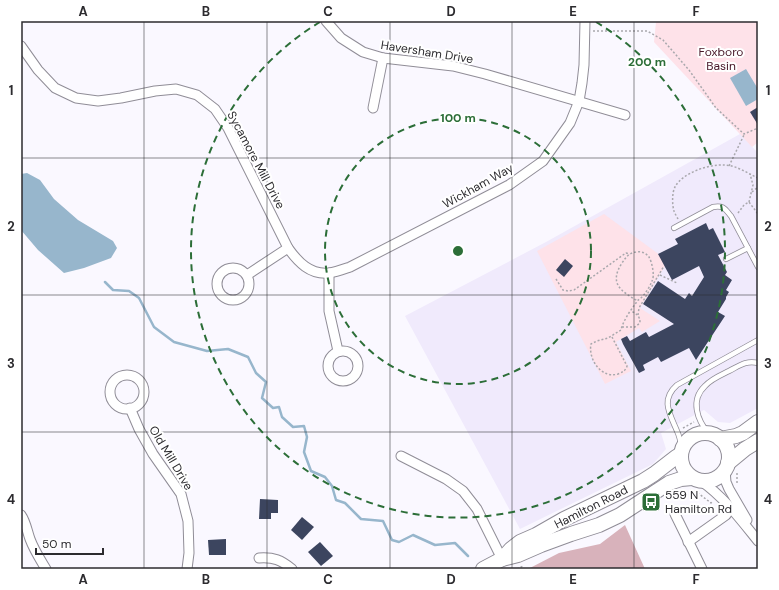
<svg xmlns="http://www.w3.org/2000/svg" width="779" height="590" viewBox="0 0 779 590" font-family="'DM Sans',sans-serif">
<rect width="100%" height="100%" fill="#faf8ff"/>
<path fill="#f0eafc" d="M740 134 758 153V408L730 423 718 422 704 410 661 433 666 449 653 464 520 529 405 316 546 242Z"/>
<g fill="#fee2e9">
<path d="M669 21H758V142L752 147 654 42 656 22Z"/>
<path d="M604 214 668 261 640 308 660 321 642 332 639 328 616 342 631 371 605 384 537 251Z"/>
</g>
<path fill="#d8b2bb" d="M625 525 645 569H528L559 553 600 544Z"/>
<g fill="#97b6cc">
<path d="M746 69 758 89V99L746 106 730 78Z"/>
<path d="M27 173 40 180 54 199 78 220 113 241 117 248 111 258 84 268 64 273 38 250 21 230V174Z"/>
</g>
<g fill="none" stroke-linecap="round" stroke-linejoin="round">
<path stroke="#97b6cc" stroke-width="2.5" d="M105 282 113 290 129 291 139 298 154 327 174 342 207 351 228 349 248 357 256 373 266 382 262 398 273 408 279 407 282 417 293 427 304 426 307 437 304 452 311 471 325 477 332 486 336 500 345 503 361 519 383 521 392 540 399 542 413 535 435 545 455 543 468 556"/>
</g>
<g fill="#3c455f">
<path d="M758 107V125L750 112Z"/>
<path d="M706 223 709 230 713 228 725 252 718 255 727 272 725 275 732 280 726 290 729 292 726 297V299L718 312 725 316 696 360 689 348 661 362 658 357 643 365 645 370 639 373 623 344 621 339 627 336 630 341 646 332 649 337 674 324 643 304 658 281 685 299 689 293 692 296 704 277 699 266 672 280 658 254 678 244 675 239Z"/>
<path d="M565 259 573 266 564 277 556 270Z"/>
<path d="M260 499 278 500V513H271V519H259Z"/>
<path d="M302 517 314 527 302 540 291 530Z"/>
<path d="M226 539V555H209L208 540Z"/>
<path d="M320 542 333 556 321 566 308 552Z"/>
</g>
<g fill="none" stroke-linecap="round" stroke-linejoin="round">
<g stroke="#908d97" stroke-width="6">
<g id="lane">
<path d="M674 228 713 207C724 205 725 209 731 216L758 267"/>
<path d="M726 259 748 248"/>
<path d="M709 434C697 420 690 400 705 386 711 379 721 375 729 371 739 366 746 360 758 363"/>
<path d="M682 450C681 444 680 437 677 431 670 414 660 400 677 385L758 340"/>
</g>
</g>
<g stroke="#908d97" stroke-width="11">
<g id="street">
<path d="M326 21 341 38 363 52 383 58 453 66 485 74 625 115"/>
<path d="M21 46 38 70 55 88 76 98 98 101 121 98 155 91 176 89 197 95 215 109 228 128 288 248C298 262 310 275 329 273 336 272 344 269 350 267L509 185 543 161 570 123 579 101 582 83 584 65 585 21"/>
<path d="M373 108 383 58"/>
<circle cx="233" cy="284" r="16"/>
<path d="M329 273V311L338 351"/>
<path d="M247 275 288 248"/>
<circle cx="343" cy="366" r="15"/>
<circle cx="127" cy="392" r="17"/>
<path d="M130 408 139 429 153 454 181 494 188 521 189 553 187 569"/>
<path d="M401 456 446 479 463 491 477 509 502 559"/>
<path d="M725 470 726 482 729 489 747 520"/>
<path d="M701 481C724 497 741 520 758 541"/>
<path d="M675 514 702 569"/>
<path d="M21 515C26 522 27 531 30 539 34 550 40 559 46 569"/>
<path d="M688 542 726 515 731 508"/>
<path d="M259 558C274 557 281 560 292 569"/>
</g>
</g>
<g stroke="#908d97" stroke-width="16">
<g id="primary">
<circle cx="705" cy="457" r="24"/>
<path d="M720 439 736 436 743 433 758 422"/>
<path d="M728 463 745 449 758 441"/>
<path d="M502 559 511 549 520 542 536 535 564 519 643 481 654 474 676 457 681 454"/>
<path d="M483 569 502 559 518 555 541 545 571 534 599 525 620 515 669 483 681 479 692 478"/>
</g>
</g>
<g stroke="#a9a8ad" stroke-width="1.5" stroke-dasharray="2 2" stroke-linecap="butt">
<path d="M593 31H647L663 40 689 70 716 108 744 134 758 128"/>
<path d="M729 166 744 135"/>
<path d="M752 192 758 187"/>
<path d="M749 202 753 185 750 174"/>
<path d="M738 213 744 205 749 202 758 214"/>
<path d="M678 219C677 217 675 214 674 211 672 205 672 192 675 187 682 173 709 164 724 165 736 165 747 173 758 178"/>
<path d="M660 275 677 283"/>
<path d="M556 279 563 290 568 291 574 290 623 255 626 253 630 254"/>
<path d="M638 315 639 308 664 266"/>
<path d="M622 327H635L640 323C640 316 637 314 631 311"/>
<path d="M612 337 627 366C626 370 623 372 618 374 601 379 588 359 591 344L597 341 608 338 621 330C623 321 630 311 636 303 637 300 640 299 642 297 646 293 650 286 652 281 655 276 652 262 649 257 646 253 641 251 636 252 629 253 626 257 622 263 609 283 620 291 638 301"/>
<path d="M683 428 694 422"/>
<path d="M737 483V471"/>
<path d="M690 490 698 493 711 503 712 502"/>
<path d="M517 569 523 566"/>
</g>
<use href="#lane" stroke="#fff" stroke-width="4.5"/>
<use href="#street" stroke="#fff" stroke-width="9"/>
<use href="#primary" stroke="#fff" stroke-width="14"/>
</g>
<path fill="none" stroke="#2c2b2f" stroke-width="1" stroke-opacity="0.55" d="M144 21V569M267 21V569M390 21V569M512 21V569M634 21V569M21 158H758M21 295H758M21 432H758"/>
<g fill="none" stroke="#2c6e38" stroke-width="2" stroke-dasharray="7 5">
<circle cx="458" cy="251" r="133"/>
<path d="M596 22A267 267 0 1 1 320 22"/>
</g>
<defs>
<g id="bus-square" transform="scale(1)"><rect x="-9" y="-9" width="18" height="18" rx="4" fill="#2c6e38" stroke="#fff"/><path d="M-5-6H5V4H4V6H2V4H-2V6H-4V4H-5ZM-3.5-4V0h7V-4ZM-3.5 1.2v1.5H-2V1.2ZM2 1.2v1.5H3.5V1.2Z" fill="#fff"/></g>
</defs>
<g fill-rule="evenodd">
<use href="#bus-square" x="651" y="502"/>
</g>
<g text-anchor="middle" stroke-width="4" stroke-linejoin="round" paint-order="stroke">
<g font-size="12" fill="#2c2b2f" stroke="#fff">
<text transform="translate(427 52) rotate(9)" y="4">Haversham Drive</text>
<text transform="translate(256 160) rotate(62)" y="4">Sycamore Mill Drive</text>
<text transform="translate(478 186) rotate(-29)" y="4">Wickham Way</text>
<text transform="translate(171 458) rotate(59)" y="4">Old Mill Drive</text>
<text transform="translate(591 507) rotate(-27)" y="4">Hamilton Road</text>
</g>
<g font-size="12" fill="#461627" stroke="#fff">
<text x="721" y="56">Foxboro<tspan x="721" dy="14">Basin</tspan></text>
</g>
<g font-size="12" fill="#2c2b2f" stroke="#fff" text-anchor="start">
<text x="665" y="499">559 N<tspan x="665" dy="14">Hamilton Rd</tspan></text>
</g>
</g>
<circle cx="458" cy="251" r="6" fill="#2c6e38" stroke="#fff" stroke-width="2"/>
<g font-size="12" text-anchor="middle" font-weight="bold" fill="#2c6e38" stroke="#fff" stroke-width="4" stroke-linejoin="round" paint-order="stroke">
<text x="647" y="66">200 m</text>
<text x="458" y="122">100 m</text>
</g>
<rect width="779" height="590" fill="none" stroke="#ffffff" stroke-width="44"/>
<path d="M36 548v6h67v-6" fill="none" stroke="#2c2b2f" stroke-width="2"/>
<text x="42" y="548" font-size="12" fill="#2c2b2f" stroke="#ffffff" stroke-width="3" paint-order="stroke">50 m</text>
<rect x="22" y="22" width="735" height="546" fill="none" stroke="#2c2b2f" stroke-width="1.5"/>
<g font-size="13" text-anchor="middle" font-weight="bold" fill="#2c2b2f">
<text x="83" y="16">A</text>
<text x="206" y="16">B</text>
<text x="328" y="16">C</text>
<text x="451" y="16">D</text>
<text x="573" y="16">E</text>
<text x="696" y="16">F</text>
<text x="11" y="95">1</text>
<text x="768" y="95">1</text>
<text x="11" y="231">2</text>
<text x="768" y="231">2</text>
<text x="11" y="368">3</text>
<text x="768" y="368">3</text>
<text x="11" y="504">4</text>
<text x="768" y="504">4</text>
<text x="83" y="584">A</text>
<text x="206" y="584">B</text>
<text x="328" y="584">C</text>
<text x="451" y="584">D</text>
<text x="573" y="584">E</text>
<text x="696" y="584">F</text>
</g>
</svg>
